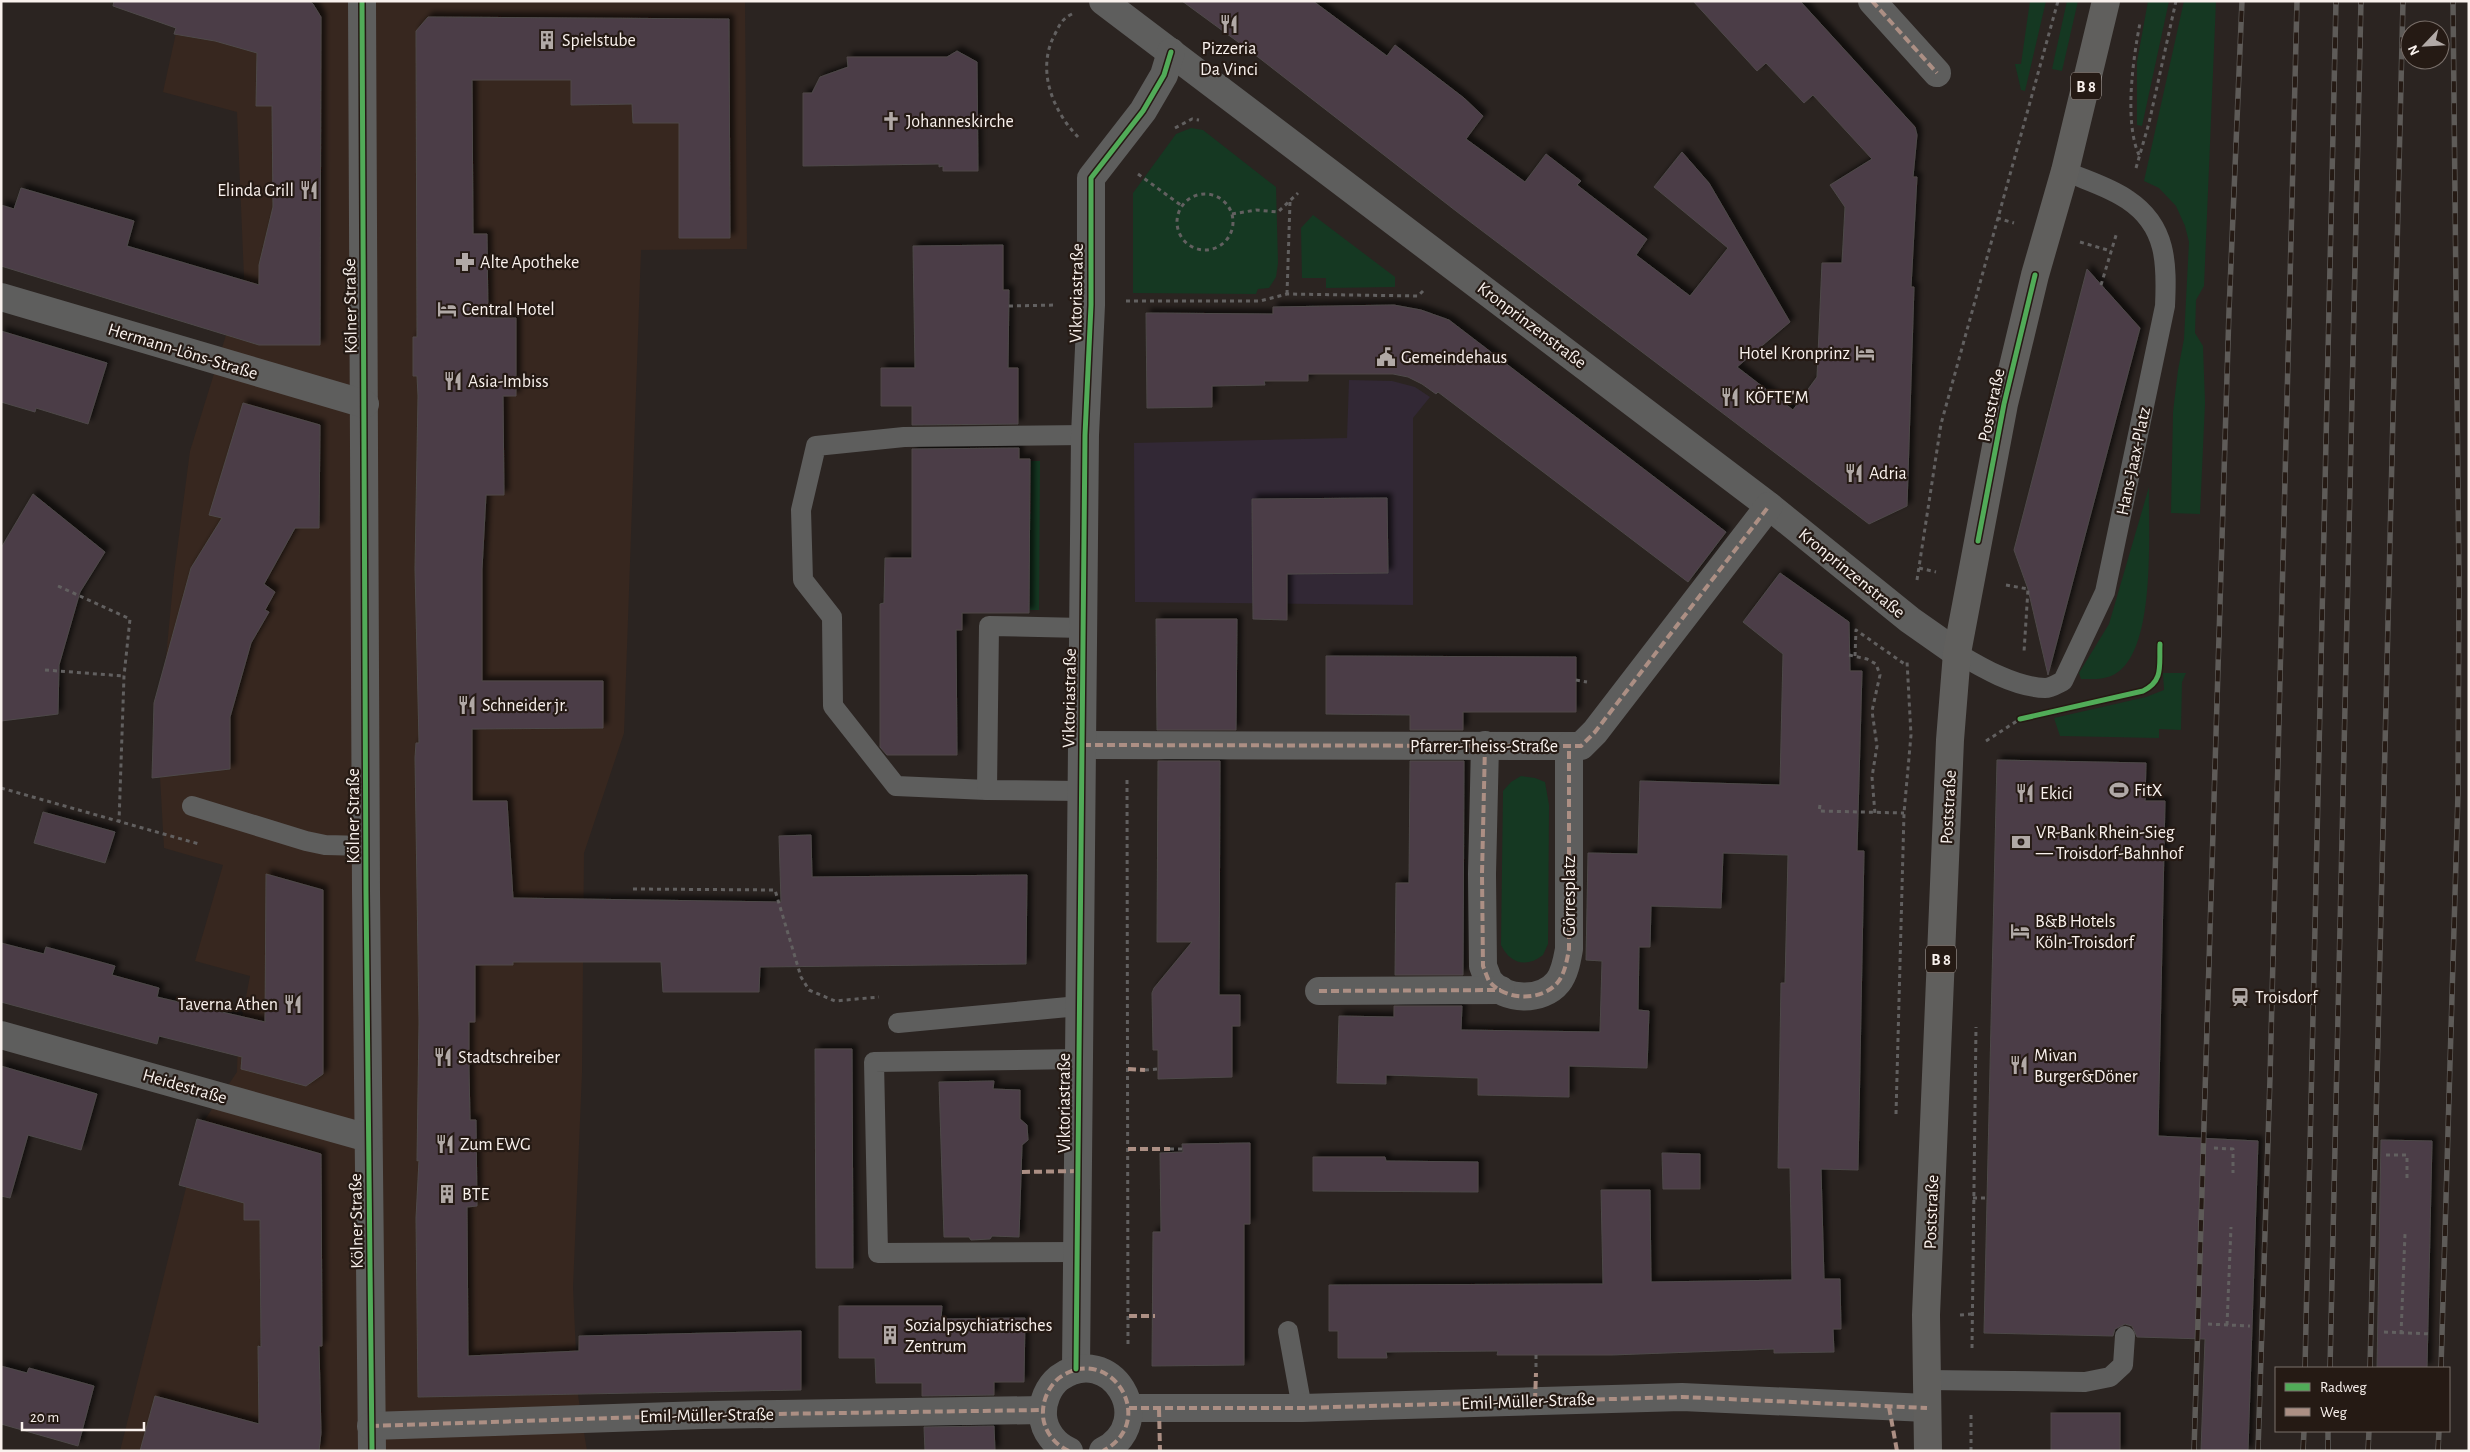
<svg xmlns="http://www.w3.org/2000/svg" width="2470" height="1452" viewBox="0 0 2470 1452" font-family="'Alegreya Sans',sans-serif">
<defs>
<filter id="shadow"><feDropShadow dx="4.5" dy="-4.5" stdDeviation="2.5" flood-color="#0009"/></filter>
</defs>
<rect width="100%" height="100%" fill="#2b2421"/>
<path fill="#37271f" d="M183 1H745L747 249 641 250 624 733 584 853 582 1073 573 1288 578 1395 587 1451H120L202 1124 237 1072 238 1039 250 976 195 961 223 865 164 848 158 741 174 574 190 451 244 277 237 112 163 92Z"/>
<path fill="#322835" d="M1349 380 1392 381 1415 387 1430 397 1413 418V605L1135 602 1134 443 1347 438Z"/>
<g fill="#153822">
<path d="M2030 1H2046L2025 91 2021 90 2015 64H2021Z"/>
<path d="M2067 1H2078L2062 71 2052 69Z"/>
<path d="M2148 1H2169L2142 126 2137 125V62Z"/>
<path d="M2184 1H2216L2204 286 2196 300 2195 333 2203 346 2205 403 2200 514 2171 513 2173 412 2178 370 2184 339 2189 242 2185 226 2176 206 2159 188 2144 181Z"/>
<path d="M1191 128 1203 130 1276 187 1278 263 1276 277 1269 288 1258 289 1256 294 1133 293V193L1176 134Z"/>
<path d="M1313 215 1395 277V287L1326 288V278H1302L1301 228Z"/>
<path d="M1031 461H1040L1039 610H1030V556H1021V514H1031Z"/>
<path d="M2149 487C2148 531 2157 650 2115 674 2105 680 2092 679 2081 679L2079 673 2109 624Z"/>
<path d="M2163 673H2186L2182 682 2181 730 2159 729V738L2060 736 2054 718 2146 697 2164 690Z"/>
<path d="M1521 776 1535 778 1545 782 1549 805 1548 944 1543 955C1527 968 1510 964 1501 945L1503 791 1511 782Z"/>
</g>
<g fill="#4c3d47" stroke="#4e4949" filter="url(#shadow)">
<path d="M114 1H309L313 4 321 17 320 345H259L1 266V205L14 209 21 188 134 221 127 246 259 285V265L273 207 272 106H256L257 53 215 41 174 34 176 28 113 6Z"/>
<path d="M1182 1H1313L1387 56 1395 45 1464 98 1483 116 1466 139 1525 182 1546 154 1581 181 1577 185 1647 239 1636 255 1690 296 1728 248 1654 187 1682 152 1709 183 1790 322 1737 367 1793 410 1817 377 1822 263H1842L1845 207 1830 185 1872 159 1813 95 1804 103 1766 63 1757 71 1693 1H1800L1915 127 1917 135 1913 177H1917L1911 287H1914L1907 506 1869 524 1456 211 1249 50Z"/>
<path d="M428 17 729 19 730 238H679V123H633L632 104 571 105V80H472L473 234H487L488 318H516V396H503L504 495H486L482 569V681H603V728L472 729V801H507L513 898 781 902 779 836 811 835 812 877 1027 875 1026 964 760 967 759 992H663L661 962H513V965H475V1022H469V1069L470 1120H476L477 1206 467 1207 468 1356 579 1351V1336L801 1331V1390L418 1397 416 1218 419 1160 417 1161 419 1022 415 758 416 743H419L415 569 418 396 417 376H413V337H417L416 31Z"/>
<path d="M957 51 977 62 978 171H943V166L939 167V164L803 166V93H812L820 77 848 67 847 57H947Z"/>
<path d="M1003 245V290H1009L1008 368H1018V424L912 425V406H881V368H915L913 246Z"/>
<path d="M2087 269 2140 328 2048 675 2028 589 2014 550Z"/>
<path d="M1394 305 1421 310 1449 320 1726 532 1688 582 1438 392 1436 394 1422 384 1408 377 1393 374H1308V381H1264L1265 385 1212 386V407L1147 408 1146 313 1273 314V307Z"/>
<path d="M1 331 107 363 88 424 36 408 35 412 1 402Z"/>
<path d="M243 403 320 425 319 528H295L264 584 275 592 265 610 269 612 251 643 230 717V769L152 778 154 703 191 568 222 518 209 515Z"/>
<path d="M1019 448V459H1030L1029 613H962V630H956L957 755H887L880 747V604L884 603 885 558H912V449Z"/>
<path d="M33 494 105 552 80 592 59 665 58 714 1 721V548Z"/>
<path d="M1387 498 1388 573 1287 574V620L1253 619 1252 499Z"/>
<path d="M1780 573 1849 622 1850 671H1862L1857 851H1864L1858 1170 1821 1169 1824 1279H1840L1841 1329H1833L1834 1352 1774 1353V1349L1612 1355H1497L1498 1351 1386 1352 1387 1358H1338V1331H1329V1285L1603 1284 1601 1190H1650L1651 1282 1792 1280 1790 1168H1778L1781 983H1785L1788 855 1723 853 1721 908 1651 906 1650 947H1639L1638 1010 1649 1011 1647 1068 1569 1066V1097L1478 1095V1078L1386 1075V1084L1337 1083 1339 1016 1394 1017V1006H1462L1461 1030 1600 1032 1602 961 1586 960 1588 853 1638 854 1640 781 1780 785 1783 654 1743 622Z"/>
<path d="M1156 619H1237L1236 730H1157Z"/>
<path d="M1326 656 1576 657V712H1463V730H1410V715L1326 714Z"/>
<path d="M1997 760 2146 763 2145 801H2165L2158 1136 2258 1141 2248 1451H2201L2205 1339 2137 1337 2132 1326 2125 1324 2115 1329 2113 1336 1984 1333Z"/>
<path d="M1158 761H1220L1219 995H1240V1026H1232V1077L1158 1079V1050H1153L1152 993 1154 988 1192 942H1157Z"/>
<path d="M1410 761H1464L1463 975H1395L1396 883H1409Z"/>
<path d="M43 812 115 832 105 863 34 843Z"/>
<path d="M266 874 323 890V1074L306 1086 241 1069 242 1057 159 1036 157 1044 1 1002V943L44 954 46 947 115 966 112 975 159 988 157 997 265 1022Z"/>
<path d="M815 1049H852L853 1268H816Z"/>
<path d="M1 1066 97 1094 81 1150 28 1135 10 1198 1 1196Z"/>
<path d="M994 1081 993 1089 1020 1090V1119L1027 1125 1028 1140 1022 1145 1019 1237 992 1236 990 1239 971 1240 969 1237H944L939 1082Z"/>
<path d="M197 1119 321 1154 322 1346H319L321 1433 319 1451H140L155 1396 259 1424 258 1346 261 1347 260 1220H244V1203L179 1185Z"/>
<path d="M2381 1140 2432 1141 2427 1368H2377Z"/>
<path d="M1250 1143V1224H1244V1365L1152 1366 1153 1232H1161L1160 1153 1183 1152 1182 1144Z"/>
<path d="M1662 1153 1700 1154V1189H1663Z"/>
<path d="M1313 1157H1385L1386 1161 1478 1162V1192L1313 1191Z"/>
<path d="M839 1306H942L941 1319 1025 1318 1024 1382H994V1395L922 1396V1383H876L875 1358H839Z"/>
<path d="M1 1366 27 1373 29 1368 94 1386 78 1446 1 1424Z"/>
<rect x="2051" y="1413" width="69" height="38"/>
<path d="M994 1426 995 1451H925L924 1427Z"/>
</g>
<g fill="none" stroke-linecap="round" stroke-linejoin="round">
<g stroke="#626060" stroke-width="3" stroke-dasharray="4 4" stroke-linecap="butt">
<path d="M1072 14C1062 19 1060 24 1055 34 1036 69 1052 110 1078 137"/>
<path d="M1175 128 1192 119 1199 120"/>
<path d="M2139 155C2124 122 2133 59 2140 23"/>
<path d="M2136 168 2149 123 2176 1"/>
<path d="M1138 174 1182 206"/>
<circle cx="1205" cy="222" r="28"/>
<path d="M1232 214 1256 210 1278 212 1298 193"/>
<path d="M1997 218 2014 223"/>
<path d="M2080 242 2111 251"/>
<path d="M2101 285 2117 232"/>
<path d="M1287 294 1290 202"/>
<path d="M1126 301H1260L1287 294 1418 296 1424 290"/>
<path d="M1009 306 1056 305"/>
<path d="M1919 568 1936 572"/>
<path d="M1917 580 1941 424 2058 1"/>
<path d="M2006 585 2028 589 2024 652"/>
<path d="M58 586 130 619 124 676 119 822"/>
<path d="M1849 655 1867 659 1876 664 1880 675 1872 711 1877 746 1872 777 1875 814"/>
<path d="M1855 656 1856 630 1906 665"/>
<path d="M45 670 124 676"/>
<path d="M1576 680 1587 682"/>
<path d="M1986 741 2020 719V716"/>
<path d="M1127 780 1128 1346"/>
<path d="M1 788 199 844"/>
<path d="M1820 805 1819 811 1904 813"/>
<path d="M633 889 775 890 801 977 809 990 835 1001 879 997"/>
<path d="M1145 1070 1158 1069"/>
<path d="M1896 1114 1904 813 1911 735 1907 661"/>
<path d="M2214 1148 2233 1149V1173"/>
<path d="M1170 1149H1182"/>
<path d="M2386 1155H2407V1180"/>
<path d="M1973 1198H1987"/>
<path d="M1960 1315 1972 1314"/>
<path d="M2208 1324 2250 1326"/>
<path d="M2227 1325 2231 1227"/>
<path d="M2384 1332 2431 1334"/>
<path d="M2401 1334 2405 1234"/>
<path d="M1972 1348 1976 1027"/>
<path d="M1536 1355V1367"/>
<path d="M1971 1451V1412"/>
</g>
<g stroke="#5e5e5d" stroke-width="20">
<path d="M1957 653C1982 668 2015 687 2045 688 2051 688 2057 684 2063 681L2105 592 2165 306C2167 264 2167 226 2128 200 2110 187 2085 180 2065 171"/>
<path d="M987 790 896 786 833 706 832 617 803 580 801 510 816 446 904 437 1085 435"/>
<path d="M1081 791 987 790 989 626 1083 628"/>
<path d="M192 806 306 841 325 845 366 846"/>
<path d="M898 1023 1079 1006"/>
<path d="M1077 1252 878 1253 874 1062 1078 1059"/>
<path d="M1288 1331 1302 1408"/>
<path d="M1927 1380 2085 1382 2110 1377 2123 1365 2125 1336"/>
</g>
<path stroke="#5e5e5d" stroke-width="28" d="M1872 1 1937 73"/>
<g stroke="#5e5e5d" stroke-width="28">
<path d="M362 1 366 891 372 1451"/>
<path d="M1103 1 1769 506 1910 620 1957 653"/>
<path d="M1 297 365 404"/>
<path d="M1083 745 1581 746 1595 732 1769 506"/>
<path d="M1485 745 1482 874 1483 966C1485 971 1487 977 1489 981 1505 1001 1542 1002 1558 982 1565 973 1567 960 1569 949V746"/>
<path d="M1319 991 1501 990"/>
<path d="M1 1035 368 1138"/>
<path d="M1076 1369 1085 435 1091 305V178L1143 111 1164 75 1171 52"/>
<path d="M1129 1408H1302L1682 1397 1927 1408"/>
<path d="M371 1426 703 1415 1043 1410"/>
<path d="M1069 1451C1055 1445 1044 1431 1043 1416 1042 1402 1048 1387 1059 1378 1110 1341 1160 1421 1103 1451"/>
</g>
<path stroke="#605f5d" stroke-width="28" d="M1928 1451 1926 1315 1950 740 1957 653 2004 404 2035 275 2065 171 2106 1"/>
<g stroke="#5e5b58" stroke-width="5.5">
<g id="rail">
<path d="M2305 1368 2336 1"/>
<path d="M2330 1368 2361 1"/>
<path d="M2370 1368 2403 1"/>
<path d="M2441 1368 2458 793 2459 582 2453 1"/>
<path d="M2194 1451 2229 311 2242 1"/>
<path d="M2258 1451 2270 1078 2297 1"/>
<path d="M2303 1451 2304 1431"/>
<path d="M2328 1451V1431"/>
<path d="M2368 1451 2369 1431"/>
<path d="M2438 1451 2439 1431"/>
</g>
</g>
<use href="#rail" stroke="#251a14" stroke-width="4" stroke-dasharray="11" stroke-linecap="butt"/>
<g stroke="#ac8f84" stroke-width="4" stroke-dasharray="8 4" stroke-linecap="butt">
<path d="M1872 1 1937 73"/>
<path d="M1083 745 1581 746 1595 732 1769 506"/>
<path d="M1485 745 1482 874 1483 966C1485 971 1487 977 1489 981 1505 1001 1542 1002 1558 982 1565 973 1567 960 1569 949V746"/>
<path d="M1319 991 1501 990"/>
<path d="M1128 1069 1145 1070"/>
<path d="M1128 1149H1170"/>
<path d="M1022 1172 1077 1171"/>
<path d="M1129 1316H1155"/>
<path d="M1535 1401 1536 1373"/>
<path d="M1889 1407 1897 1451"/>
<path d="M1129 1408H1302L1682 1397 1927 1408"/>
<path d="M1159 1409 1160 1451"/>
<path d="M371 1426 703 1415 1043 1410"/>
<path d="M1069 1451C1055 1445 1044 1431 1043 1416 1042 1402 1048 1387 1059 1378 1110 1341 1160 1421 1103 1451"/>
</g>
<g stroke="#251a14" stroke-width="8">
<g id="cycleway">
<path d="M362 1 366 891 372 1451"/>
<path d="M1978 541 2004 404 2035 275"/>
<path d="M2020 719 2143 691C2164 681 2159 665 2160 644"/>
<path d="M1076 1369 1085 435 1091 305V178L1143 111 1164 75 1171 52"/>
</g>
</g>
<use href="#cycleway" stroke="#51ab58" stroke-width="5"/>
</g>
<defs>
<g id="restaurant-bare" transform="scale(1.5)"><path d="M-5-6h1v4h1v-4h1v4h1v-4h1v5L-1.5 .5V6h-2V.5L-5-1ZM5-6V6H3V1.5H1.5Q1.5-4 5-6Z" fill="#b1a9a6" stroke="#251a14" stroke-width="2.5" paint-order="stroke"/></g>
<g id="building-bare" transform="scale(1.5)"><path d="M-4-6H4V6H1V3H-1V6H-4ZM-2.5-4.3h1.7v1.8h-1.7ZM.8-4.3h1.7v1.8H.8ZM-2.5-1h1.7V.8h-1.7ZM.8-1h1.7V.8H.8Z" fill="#b1a9a6" stroke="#251a14" stroke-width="2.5" paint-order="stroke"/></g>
<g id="church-bare" transform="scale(1.5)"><path d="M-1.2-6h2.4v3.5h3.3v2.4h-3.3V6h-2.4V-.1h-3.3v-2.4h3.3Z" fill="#b1a9a6" stroke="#251a14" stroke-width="2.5" paint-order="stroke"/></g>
<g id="pharmacy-bare" transform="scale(1.5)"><path d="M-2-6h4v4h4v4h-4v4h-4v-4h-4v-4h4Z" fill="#b1a9a6" stroke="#251a14" stroke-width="2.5" paint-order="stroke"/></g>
<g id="hotel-bare" transform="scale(1.5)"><path d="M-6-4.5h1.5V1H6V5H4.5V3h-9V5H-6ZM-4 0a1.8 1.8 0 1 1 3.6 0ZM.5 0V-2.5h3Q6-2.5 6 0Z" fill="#b1a9a6" stroke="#251a14" stroke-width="2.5" paint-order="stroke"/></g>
<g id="civic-bare" transform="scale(1.5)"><path d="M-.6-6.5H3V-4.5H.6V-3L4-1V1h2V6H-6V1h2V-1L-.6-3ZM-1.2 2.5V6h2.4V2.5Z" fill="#b1a9a6" stroke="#251a14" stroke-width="2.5" paint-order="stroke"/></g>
<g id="stadium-bare" transform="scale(1.5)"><path d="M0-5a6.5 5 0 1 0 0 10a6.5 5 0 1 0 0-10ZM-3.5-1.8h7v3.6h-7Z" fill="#b1a9a6" stroke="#251a14" stroke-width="2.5" paint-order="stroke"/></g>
<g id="bank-bare" transform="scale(1.5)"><path d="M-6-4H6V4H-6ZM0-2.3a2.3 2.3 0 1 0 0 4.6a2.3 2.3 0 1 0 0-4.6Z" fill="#b1a9a6" stroke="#251a14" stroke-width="2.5" paint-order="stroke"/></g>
<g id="station-bare" transform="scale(1.5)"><path d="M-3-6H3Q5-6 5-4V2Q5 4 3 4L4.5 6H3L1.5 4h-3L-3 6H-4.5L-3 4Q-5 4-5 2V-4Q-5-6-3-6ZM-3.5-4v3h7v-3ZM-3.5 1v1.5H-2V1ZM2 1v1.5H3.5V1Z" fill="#b1a9a6" stroke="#251a14" stroke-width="2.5" paint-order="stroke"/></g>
</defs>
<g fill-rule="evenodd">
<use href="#restaurant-bare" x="1229" y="24"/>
<use href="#building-bare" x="547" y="40"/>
<use href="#church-bare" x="891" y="121"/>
<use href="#restaurant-bare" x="309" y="190"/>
<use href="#pharmacy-bare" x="465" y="262"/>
<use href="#hotel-bare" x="447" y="309"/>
<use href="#hotel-bare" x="1865" y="353"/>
<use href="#civic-bare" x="1386" y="357"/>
<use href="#restaurant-bare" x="453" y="381"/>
<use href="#restaurant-bare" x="1730" y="397"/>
<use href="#restaurant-bare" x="1854" y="473"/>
<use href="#restaurant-bare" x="467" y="705"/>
<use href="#stadium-bare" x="2119" y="790"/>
<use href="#restaurant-bare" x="2025" y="793"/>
<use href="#bank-bare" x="2021" y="842"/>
<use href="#hotel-bare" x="2020" y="931"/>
<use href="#station-bare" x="2240" y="997"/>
<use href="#restaurant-bare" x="293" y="1004"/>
<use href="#restaurant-bare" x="443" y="1057"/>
<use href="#restaurant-bare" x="2019" y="1065"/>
<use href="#restaurant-bare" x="445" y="1144"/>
<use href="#building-bare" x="447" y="1194"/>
<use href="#building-bare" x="890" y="1335"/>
</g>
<g text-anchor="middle" stroke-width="4.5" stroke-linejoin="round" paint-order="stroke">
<g fill="#251a14" stroke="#b9b0ac" stroke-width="1">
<rect x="2071" y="72.5" width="30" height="27" rx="4"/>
<rect x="1926" y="945.5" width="30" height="27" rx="4"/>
</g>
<g font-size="16" font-weight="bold" fill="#f9f1ed">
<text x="2086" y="92">B 8</text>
<text x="1941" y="965">B 8</text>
</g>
<g font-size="18" fill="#f9f1ed" stroke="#251a14" text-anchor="start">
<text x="562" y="46">Spielstube</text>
<text x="1229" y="54" text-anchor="middle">Pizzeria<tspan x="1229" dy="21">Da Vinci</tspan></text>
<text x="906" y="127">Johanneskirche</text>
<text x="294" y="196" text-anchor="end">Elinda Grill</text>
<text x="480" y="268">Alte Apotheke</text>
<text x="462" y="315">Central Hotel</text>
<text x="1850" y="359" text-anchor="end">Hotel Kronprinz</text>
<text x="1401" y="363">Gemeindehaus</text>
<text x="468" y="387">Asia-Imbiss</text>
<text x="1745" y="403">KÖFTE'M</text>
<text x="1869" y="479">Adria</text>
<text x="482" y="711">Schneider jr.</text>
<text x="2134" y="796">FitX</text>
<text x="2040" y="799">Ekici</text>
<text x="2036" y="838">VR-Bank Rhein-Sieg<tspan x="2036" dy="21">— Troisdorf-Bahnhof</tspan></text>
<text x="2035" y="927">B&amp;B Hotels<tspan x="2035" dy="21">Köln-Troisdorf</tspan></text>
<text x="2255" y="1003">Troisdorf</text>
<text x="278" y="1010" text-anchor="end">Taverna Athen</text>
<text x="2034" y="1061">Mivan<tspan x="2034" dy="21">Burger&amp;Döner</tspan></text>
<text x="458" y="1063">Stadtschreiber</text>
<text x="460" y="1150">Zum EWG</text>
<text x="462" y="1200">BTE</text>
<text x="905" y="1331">Sozialpsychiatrisches<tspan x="905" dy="21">Zentrum</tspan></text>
</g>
<g font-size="18" fill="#f9f1ed" stroke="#251a14">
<text transform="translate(1076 293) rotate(-89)" y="6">Viktoriastraße</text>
<text transform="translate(350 306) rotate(-91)" y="6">Kölner Straße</text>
<text transform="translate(1532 325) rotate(37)" y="6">Kronprinzenstraße</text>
<text transform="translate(183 351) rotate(17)" y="6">Hermann-Löns-Straße</text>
<text transform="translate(1991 405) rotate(-78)" y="6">Poststraße</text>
<text transform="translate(2133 461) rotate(-78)" y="6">Hans-Jaax-Platz</text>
<text transform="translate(1852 573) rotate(39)" y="6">Kronprinzenstraße</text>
<text transform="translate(1069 698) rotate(-89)" y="6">Viktoriastraße</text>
<text x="1484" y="752">Pfarrer-Theiss-Straße</text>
<text transform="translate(1948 807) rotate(-87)" y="6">Poststraße</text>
<text transform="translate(353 816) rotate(-90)" y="6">Kölner Straße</text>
<text transform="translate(1569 896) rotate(-90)" y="6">Görresplatz</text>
<text transform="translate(185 1086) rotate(16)" y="6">Heidestraße</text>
<text transform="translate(1064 1103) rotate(-90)" y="6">Viktoriastraße</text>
<text transform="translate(1931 1212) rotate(-88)" y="6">Poststraße</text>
<text transform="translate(356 1221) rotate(-91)" y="6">Kölner Straße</text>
<text transform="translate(1528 1401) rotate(-2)" y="6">Emil-Müller-Straße</text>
<text transform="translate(707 1415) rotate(-1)" y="6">Emil-Müller-Straße</text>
</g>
</g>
<rect width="2470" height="1452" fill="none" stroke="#f9f1ed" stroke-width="5"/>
<rect x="2275" y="1367" width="175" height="65" fill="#251a14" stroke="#7a706b"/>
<rect x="2285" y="1383" width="25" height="8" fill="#51ab58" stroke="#7a706b"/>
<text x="2320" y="1392" font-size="15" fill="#f9f1ed">Radweg</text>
<rect x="2285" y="1408" width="25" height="8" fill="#ac8f84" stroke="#7a706b"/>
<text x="2320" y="1417" font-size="15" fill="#f9f1ed">Weg</text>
<g transform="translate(2425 45) rotate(245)"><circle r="24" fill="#251a14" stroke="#7a706b"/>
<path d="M0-4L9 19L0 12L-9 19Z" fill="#b1a9a6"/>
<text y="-8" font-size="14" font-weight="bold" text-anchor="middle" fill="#f9f1ed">N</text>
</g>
<path d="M22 1422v8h122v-8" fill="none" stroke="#f9f1ed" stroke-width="2.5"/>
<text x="30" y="1422" font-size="15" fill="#f9f1ed" stroke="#251a14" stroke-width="4" paint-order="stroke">20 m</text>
</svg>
